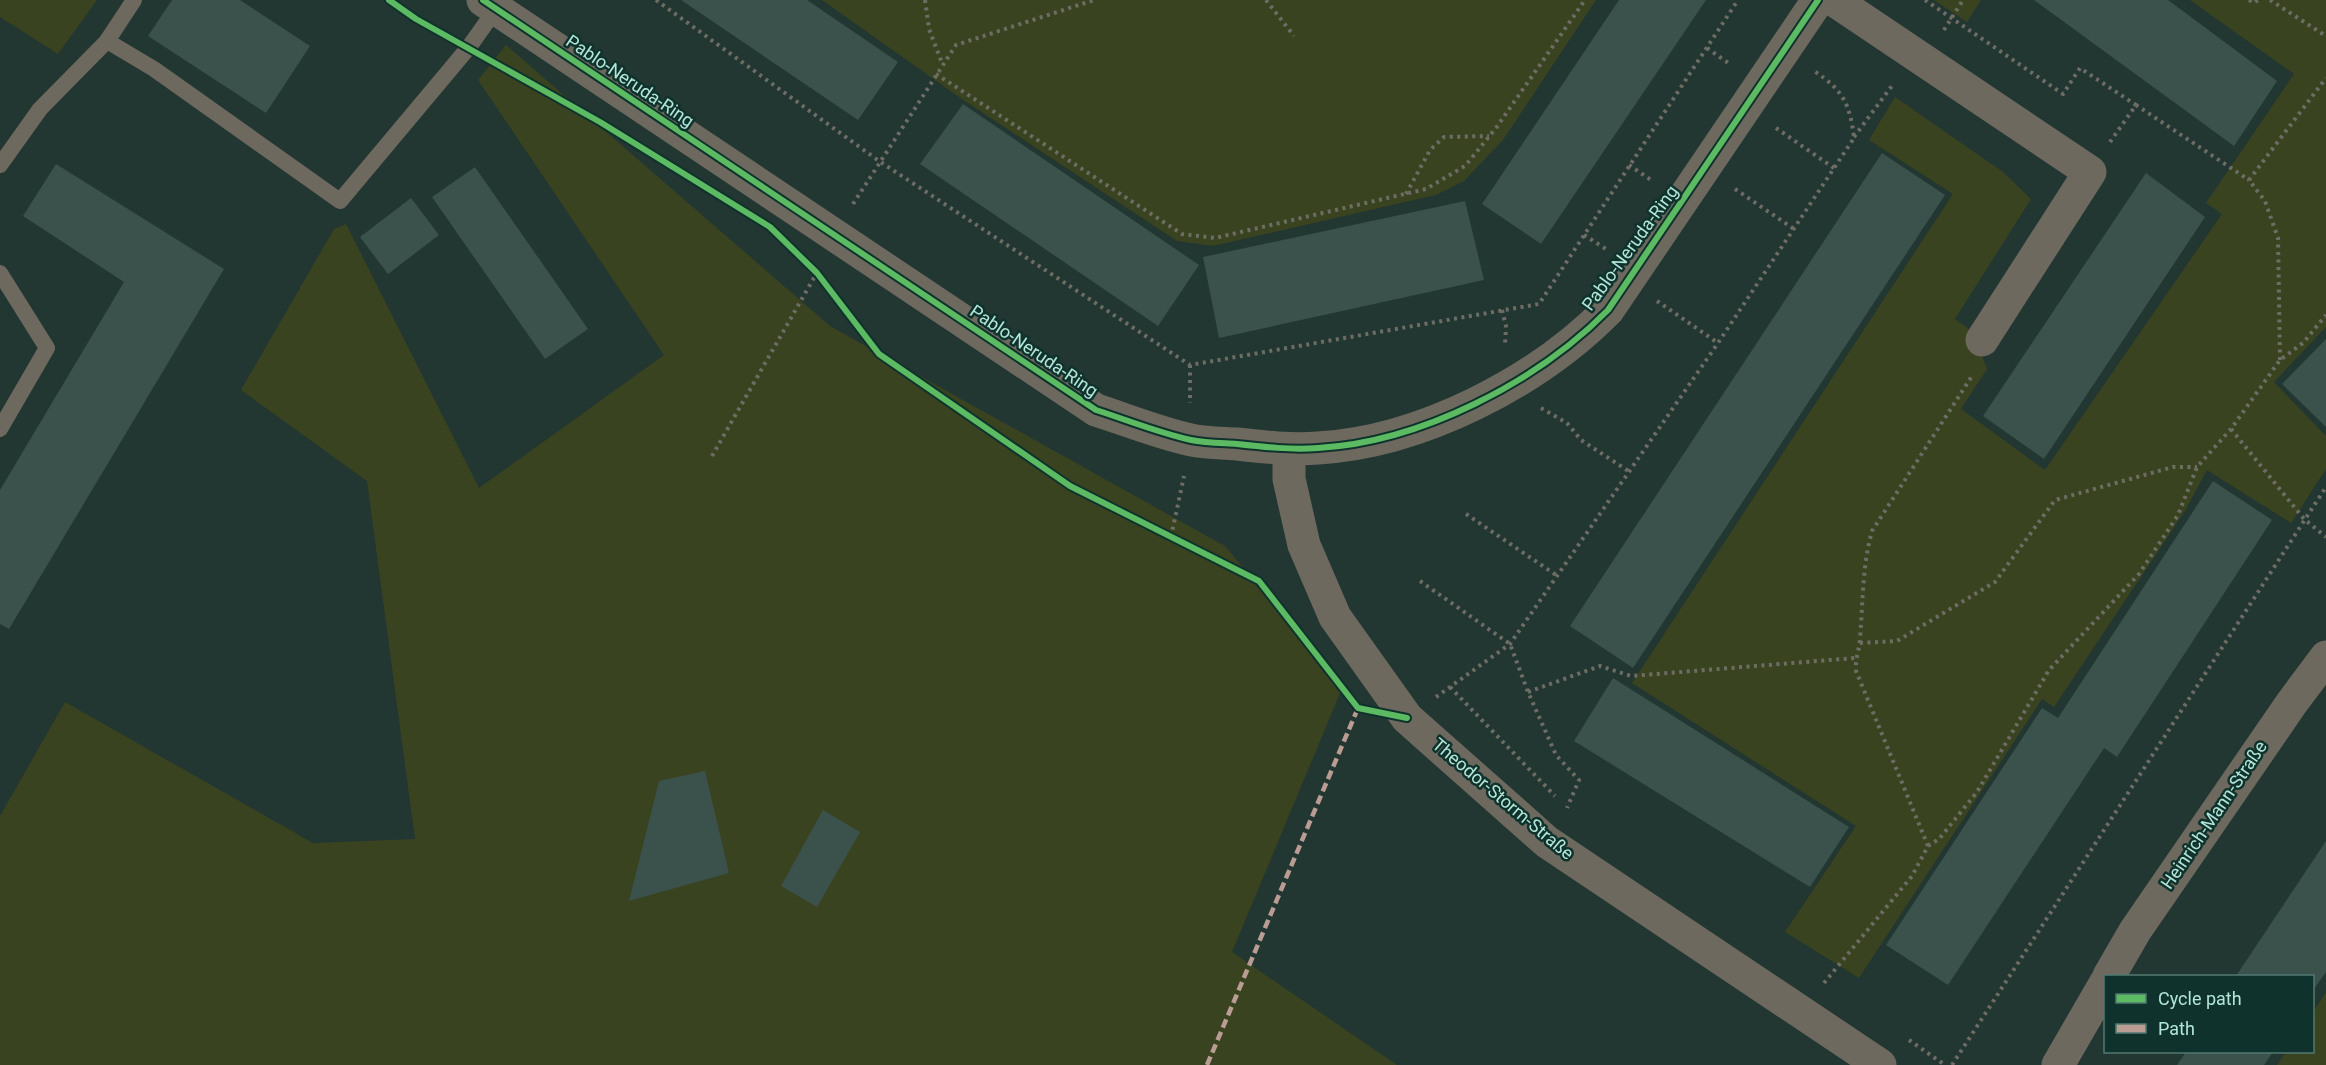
<svg xmlns="http://www.w3.org/2000/svg" width="2326" height="1065" viewBox="0 0 2326 1065" font-family="Roboto,sans-serif">
<rect width="100%" height="100%" fill="#223632"/>
<g fill="#3a4320">
<path d="M0 0H97L58 54 0 17Z"/>
<path d="M822 0H1596L1503 140 1464 181 1436 195 1213 246 1177 241 959 97Z"/>
<path d="M1934 0H1981L1967 22Z"/>
<path d="M2190 0H2326V327L2274 382 2326 436V469L2291 523 2207 470 2185 511 2054 707 2042 699 1859 978 1785 932 1856 826 1632 683 1953 194 1869 140 1895 97 2003 172 2031 199 1955 319 1973 332 1987 369 1961 409 2045 470 2222 214 2206 203 2294 74Z"/>
<path d="M506 45 830 326 1225 546 1343 686 1232 952 1397 1065H0V816L65 702 313 843 415 839 367 481 241 390 334 229 346 224 479 488 664 355 478 80Z"/>
<path d="M2326 992V1065H2277L2286 1052H2312L2313 1012Z"/>
</g>
<g fill="#3a514c">
<path d="M172 0H240L310 46 266 113 148 36Z"/>
<path d="M681 0H807L898 62 858 120Z"/>
<path d="M1619 0H1706L1541 244 1482 204Z"/>
<path d="M2034 0H2168L2277 81 2234 146Z"/>
<path d="M963 104 1199 265 1158 326 920 164Z"/>
<path d="M1882 153 1945 195 1633 668 1570 626Z"/>
<path d="M56 164 224 269 9 629 0 624V490L124 282 23 216Z"/>
<path d="M475 167 588 329 545 359 432 197Z"/>
<path d="M2146 173 2205 217 2044 459 1983 416Z"/>
<path d="M411 198 439 235 388 274 360 237Z"/>
<path d="M1465 201 1484 280 1219 338 1203 257Z"/>
<path d="M2326 339V427L2282 384Z"/>
<path d="M2213 481 2272 520 2117 757 2104 748 1948 985 1886 945 2042 708 2058 718Z"/>
<path d="M1613 678 1849 827 1810 887 1574 741Z"/>
<path d="M705 771 729 873 629 901 659 781Z"/>
<path d="M823 810 860 832 817 907 781 886Z"/>
<path d="M2326 841V972L2312 992V976H2236Z"/>
<path d="M2186 1052H2273L2264 1065H2177Z"/>
</g>
<g fill="none" stroke-linecap="round" stroke-linejoin="round">
<g stroke="#6e6d65" stroke-width="4" stroke-dasharray="3 4.5" stroke-linecap="butt">
<path d="M656 0 879 161 1190 365 1539 304 1738 0"/>
<path d="M925 0 929 29 942 63"/>
<path d="M1266 0 1294 36"/>
<path d="M1925 0 2063 94 2080 68 2136 105"/>
<path d="M2249 0 2254 3 2258 0"/>
<path d="M2270 0 2326 36"/>
<path d="M1944 30 1963 0"/>
<path d="M1707 48 1731 65"/>
<path d="M936 74 1182 234 1215 238 1426 189 1465 166 1496 128 1585 0"/>
<path d="M1776 128 1834 168"/>
<path d="M1854 137 1894 83"/>
<path d="M2110 142 2136 105 2249 180"/>
<path d="M1629 165 1651 180"/>
<path d="M1735 189 1794 229"/>
<path d="M1406 194 1430 150 1444 137 1489 136"/>
<path d="M853 204 956 45 1094 0"/>
<path d="M1584 235 1606 249"/>
<path d="M1657 301 1718 343"/>
<path d="M1502 310 1506 326 1505 345"/>
<path d="M2280 360 2278 238 2265 201 2249 180 2326 78"/>
<path d="M1190 365V403"/>
<path d="M1541 408 1567 423 1581 440 1630 472"/>
<path d="M2231 429 2304 519 2326 537"/>
<path d="M712 456 819 269"/>
<path d="M1466 514 1559 577"/>
<path d="M1171 537 1184 476"/>
<path d="M1420 581 1510 644 1528 692 1556 755 1579 780 1567 808"/>
<path d="M1860 643 1897 641 1995 582 2055 500 2173 467H2197"/>
<path d="M1450 687 1555 796"/>
<path d="M1528 692 1600 666 1631 676 1855 658"/>
<path d="M1436 697 1510 644 1718 343 1854 138C1850 104 1843 90 1814 71"/>
<path d="M1928 846 1939 839 1977 792 2049 670 2139 574 2178 515 2197 467 2231 429 2280 360 2303 343 2326 315"/>
<path d="M1824 983 1912 876 1928 846 1856 671C1855 659 1859 651 1860 639 1863 602 1862 567 1872 531L1972 376"/>
<path d="M1909 1040 1945 1065"/>
<path d="M1952 1065 2326 487"/>
</g>
<g stroke="#6e695f" stroke-width="16">
<path d="M107 41 154 69 340 201 469 47 496 9"/>
<path d="M0 165 40 109 107 41 134 0"/>
<path d="M0 273 47 348 0 429"/>
</g>
<g stroke="#6e695f" stroke-width="33">
<path d="M483 0 1096 410C1127 420 1159 433 1191 440 1206 443 1222 443 1237 444 1264 447 1291 450 1318 448 1421 442 1537 382 1608 310L1818 0"/>
<path d="M1834 0 2090 172 1982 340"/>
<path d="M1289 449V479L1304 545 1335 617 1407 718 1547 842 1880 1065"/>
<path d="M2109 976 2135 931 2291 704 2326 657"/>
<path d="M2058 1065 2106 982"/>
</g>
<path stroke="#b99d93" stroke-width="4.5" stroke-dasharray="9 4.5" stroke-linecap="butt" d="M1207 1065 1358 708"/>
<g stroke="#0f332c" stroke-width="10">
<g id="cycleway">
<path d="M389 0 416 19 600 122 770 227 817 273 879 354 1070 486 1259 581 1358 708 1407 718"/>
<path d="M483 0 1096 410C1127 420 1159 433 1191 440 1206 443 1222 443 1237 444 1264 447 1291 450 1318 448 1421 442 1537 382 1608 310L1818 0"/>
</g>
</g>
<use href="#cycleway" stroke="#5cba63" stroke-width="6"/>
</g>
<g text-anchor="middle" stroke-width="5" stroke-linejoin="round" paint-order="stroke">
<g font-size="18" fill="#b3e5d8" stroke="#0f332c">
<text transform="translate(630 81) rotate(34)" y="6">Pablo-Neruda-Ring</text>
<text transform="translate(1630 248) rotate(-54)" y="6">Pablo-Neruda-Ring</text>
<text transform="translate(1034 351) rotate(34)" y="6">Pablo-Neruda-Ring</text>
<text transform="translate(1503 799) rotate(40)" y="6">Theodor-Storm-Straße</text>
<text transform="translate(2214 815) rotate(-56)" y="6">Heinrich-Mann-Straße</text>
</g>
</g>
<rect x="2104" y="975" width="210" height="78" fill="#0f332c" stroke="#517a71" stroke-width="1.5"/>
<rect x="2116" y="994" width="30" height="9" fill="#5cba63" stroke="#517a71" stroke-width="1.5"/>
<text x="2158" y="1005" font-size="18" fill="#b3e5d8">Cycle path</text>
<rect x="2116" y="1024" width="30" height="9" fill="#b99d93" stroke="#517a71" stroke-width="1.5"/>
<text x="2158" y="1035" font-size="18" fill="#b3e5d8">Path</text>
</svg>
